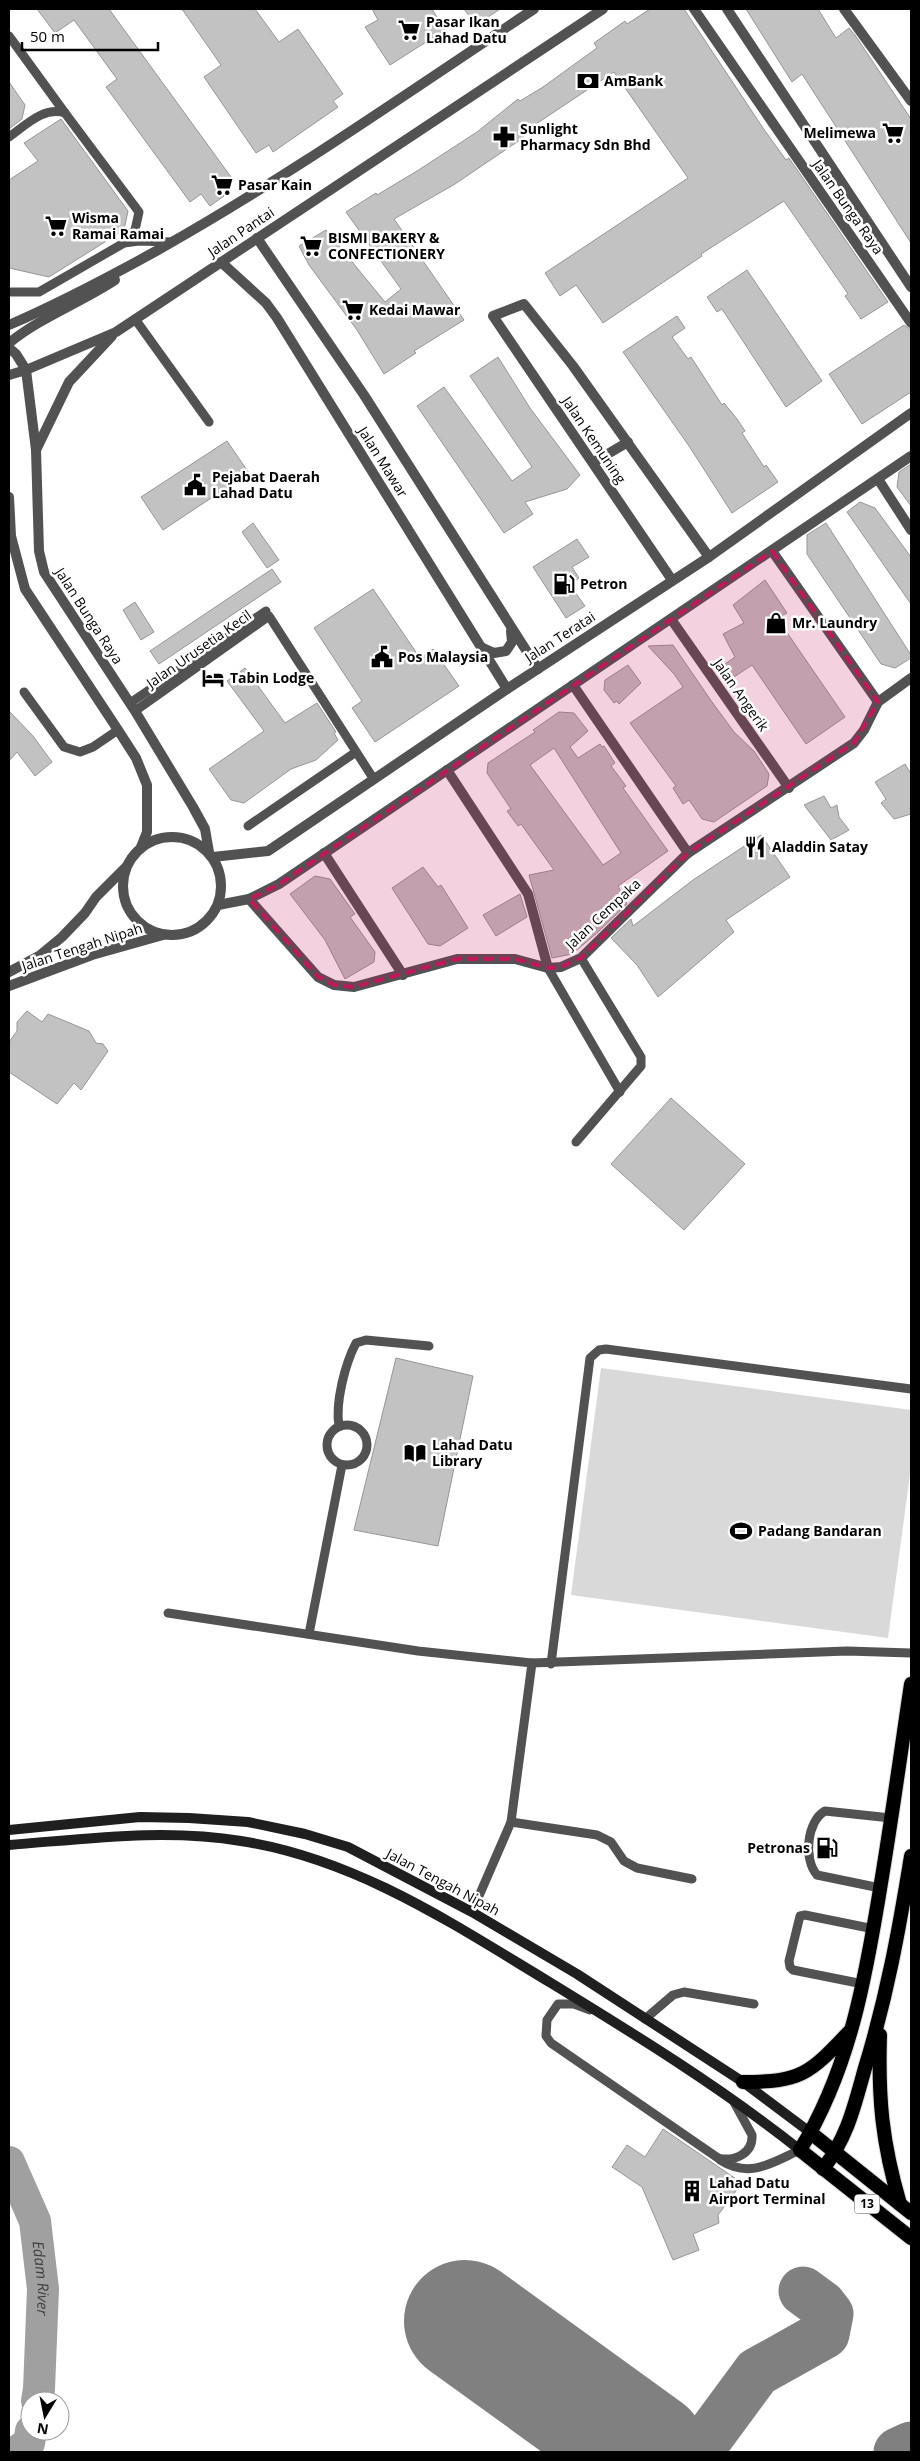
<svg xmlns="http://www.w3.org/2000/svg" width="920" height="2461" viewBox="0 0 920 2461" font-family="'Open Sans',sans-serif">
<rect width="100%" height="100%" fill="#fff"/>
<path fill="#d9d9d9" d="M601 1368 911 1410V1467L888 1638 571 1595Z"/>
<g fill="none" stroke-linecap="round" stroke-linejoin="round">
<g stroke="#a0a0a0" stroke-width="32">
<path id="s1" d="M9 2162 35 2221 43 2289 39 2389 37 2401"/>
<path d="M16 2452 29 2443 31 2431"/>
</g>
<g stroke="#808080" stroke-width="49">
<path d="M698 2452 757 2372 825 2334 829 2314 822 2305 803 2291"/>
<path d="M898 2452 911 2446"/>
</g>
<path stroke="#808080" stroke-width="122" d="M465 2321 646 2452"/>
</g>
<g fill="#c2c2c2" stroke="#969696" fill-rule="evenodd">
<path d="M37 9H109L231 177 217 186 224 196 210 206 201 194 190 202 106 87 117 79 74 20 55 33Z"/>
<path d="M182 9H255L279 42 298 29 343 94 333 101 338 107 273 152 269 145 256 153 204 77 221 65Z"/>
<path d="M372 9H432L445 30 390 65 365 27 378 20Z"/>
<path d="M464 9H500L476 25Z"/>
<path d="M650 9H684L763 128 786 160 789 158 888 302 861 319 845 296 848 294 784 201 701 254 702 256 603 323 576 285 560 296 545 273 688 178 614 72 536 124 520 140 455 184 394 219 464 320 414 351 416 353 384 374 357 330 309 265 299 246 326 230 385 302 401 289 346 212 376 193 377 195 417 171 477 132 518 99 520 101 543 87 597 48 594 43 625 21 627 24Z"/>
<path d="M746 9H818L836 38 849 28 855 35 911 119V243L802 74 792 82Z"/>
<path d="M9 82 25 105 22 119 9 129Z"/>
<path d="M61 119 128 211 124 230 49 277 9 268V180L38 161 24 143Z"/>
<path d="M747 270 822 381 786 407 722 309 717 312 707 297Z"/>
<path d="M677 316 685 328 672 337 688 359 691 357 722 405 724 403 737 419 745 431 742 433 764 467 766 465 778 482 732 513 689 446 623 352Z"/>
<path d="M904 325 911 330V392L862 424 829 374Z"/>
<path d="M498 357 530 408 580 475 567 489 525 502 533 514 504 533 417 406 444 387 512 481 532 467 470 376Z"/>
<path d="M227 441 249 473 163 530 141 497Z"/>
<path d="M911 464V506L897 487 899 472Z"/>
<path d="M860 502 875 508 911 557V604L847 512Z"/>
<path d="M253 523 279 560 267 568 242 532Z"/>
<path d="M826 523 911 655V658L895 668 881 664 807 554V535Z"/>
<path d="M577 539 589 557 572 567 579 578 570 585 585 606 566 618 533 567Z"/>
<path d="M272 569 281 582 159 664 150 651Z"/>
<path d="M765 580 787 613 777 618 845 717 806 744 752 665 731 679 722 666 735 657 723 634 744 623 733 605Z"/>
<path d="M373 589 420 658 433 649 459 686 375 742 352 708 362 701 314 628Z"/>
<path d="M135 602 154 632 141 640 123 610Z"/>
<path d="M673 645 712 702 734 732 754 751 769 774 767 786 714 822 702 819 689 800 683 804 673 788 676 786 630 723 683 687 674 674 648 646Z"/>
<path d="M628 665 641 683 619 704 617 701 614 703 604 690 605 680Z"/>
<path d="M245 668 285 723 317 703 336 732 334 733 338 740 316 760 291 769 244 803 231 800 209 769 264 731 227 681Z"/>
<path d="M9 711 33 736 52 762 35 776 17 752 9 761Z"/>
<path d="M559 712 574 713 588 731 570 747 578 758 600 744 602 747 604 746 615 763 611 766 626 786 623 788 668 851 618 886 627 904 598 932 572 954 552 958 529 875 554 870 521 824 518 826 507 811 511 809 487 773 488 763 535 732 533 730ZM554 748 621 853 603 865 530 765Z"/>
<path d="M905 764 911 774V814L894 819 881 803 886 799 875 782Z"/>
<path d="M824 796 831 808 837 805 839 817 849 830 831 840 804 805Z"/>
<path d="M761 835 790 877 726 920 734 932 658 997 637 965 611 938 631 919 633 926 693 880Z"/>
<path d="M423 867 438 887 441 885 468 928 440 946 428 944 392 888Z"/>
<path d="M315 876 330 879 355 914 350 917 375 952 374 962 345 979 325 940 290 894Z"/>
<path d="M520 894 527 917 496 936 483 915Z"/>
<path d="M27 1011 42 1022 48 1014 89 1031 96 1043 103 1044 108 1051 81 1090 74 1083 57 1104 9 1072V1042L17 1031V1022Z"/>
<path d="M671 1098 745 1164 684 1230 611 1164Z"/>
<path d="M396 1358 473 1376 438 1546 354 1530Z"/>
<path d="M663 2129 742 2183 718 2215 719 2223 693 2234 699 2250 673 2260 642 2187 612 2167 627 2145 645 2157Z"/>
</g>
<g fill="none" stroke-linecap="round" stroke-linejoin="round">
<g stroke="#dbdbdb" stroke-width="16">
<g id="trunk">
<path d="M911 1684C901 1751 892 1817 881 1883 866 1976 850 2069 800 2150L911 2238"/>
<path d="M880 2035C878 2099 882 2142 900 2204"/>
<path d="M743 2082C803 2082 810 2073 850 2031"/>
<path d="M811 2133 911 2213"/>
<path d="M823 2169C848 2136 854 2107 865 2068 887 1996 899 1930 911 1856"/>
</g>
</g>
<g stroke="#525252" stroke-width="9">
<path d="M9 36 65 113"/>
<path d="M9 137C26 125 44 106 65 113L139 212 135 230 124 243"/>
<path d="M9 292H39L124 243 139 241 172 242"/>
<path d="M135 319 209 422"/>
<path d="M24 692 64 747 80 752 93 747 118 730"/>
<path d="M130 703 266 611"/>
<path d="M135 711 269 616 373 778"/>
<path d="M248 826 356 752"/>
<path d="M548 968 620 1092"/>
<path d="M576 1142 641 1066V1057L581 958"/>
<circle cx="347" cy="1445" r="20"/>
<path d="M339 1426C335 1403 345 1364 356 1343L366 1340 429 1346"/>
<path d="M168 1613 418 1651 532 1663 847 1651 911 1653"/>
<path d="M309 1634 342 1465"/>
<path d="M551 1664 590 1358 599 1350 606 1349 911 1389"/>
<path d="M511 1822 597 1835 611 1842 624 1861 637 1868 692 1879"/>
<path d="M880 1888 817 1875C803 1859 807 1821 825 1811L891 1818"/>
<path d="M472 1912 511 1822 532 1663"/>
<path d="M863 1984 793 1970 790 1967 789 1961 800 1916 805 1915 874 1929"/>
<path d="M590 2010 574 2004H558L547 2020 546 2036 551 2043 718 2158C734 2162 753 2154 752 2135L734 2102"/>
<path d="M645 2019 673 1995 684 1992 754 2004"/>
<path d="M720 2160C750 2179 771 2163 800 2150"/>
</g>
<g stroke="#525252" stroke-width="10">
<path d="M694 9 911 323"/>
<path d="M727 9 911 287"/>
<path d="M844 9 911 101"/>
<path d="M257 238 364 395 538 669"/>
<path d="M221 262 266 303 277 318 507 689"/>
<path d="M26 370 36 450 39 551 44 572 135 711 193 807 205 829 209 852"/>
<path d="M594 462 628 442"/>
<path d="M878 479 911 530"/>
<path d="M9 497 11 536 25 589 118 730 136 758 147 785V832L141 847"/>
<path d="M772 551 878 702"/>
<path d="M672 580 493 316 524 304 573 366 709 557"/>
<path d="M671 619 789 788"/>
<path d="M483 648 494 653 506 651 512 642 511 631"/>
<path d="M573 685 688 853"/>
<path d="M447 770 528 894 548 968"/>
<circle cx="172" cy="886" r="49"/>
<path d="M324 853 403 975"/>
<path d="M213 857 268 851 507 689 709 557 911 413"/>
<path d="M249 899 318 977 334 985 354 987 457 959H515L548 968 561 967 581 958 688 853 854 743 864 730 878 702 911 678"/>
<path d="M218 905 249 899 279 884 911 456"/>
</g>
<g stroke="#525252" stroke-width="10">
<path d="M9 325C60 303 109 277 158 250 288 177 410 91 534 9"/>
<path d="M9 343C41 317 80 303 115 280"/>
<path d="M9 348 16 354 26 370"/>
<path d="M9 375 26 370 116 332 603 9"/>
<path d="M36 450 69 382 112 336"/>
<path d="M9 972 39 956 62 937 85 913 96 897 126 867"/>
<path d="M9 986 92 955 163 935"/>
</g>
<g stroke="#1f1f1f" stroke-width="10">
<path d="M9 1830 140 1817 189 1818 248 1822 305 1834 348 1847 472 1912 577 1974 743 2082 811 2133"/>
<path d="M9 1845C86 1839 164 1828 241 1841 357 1859 453 1924 551 1983 636 2035 722 2088 800 2150"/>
</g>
<use href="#trunk" stroke="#000" stroke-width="14"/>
</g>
<path fill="#c2185b" fill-opacity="0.2" stroke="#c2185b" stroke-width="4" stroke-dasharray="10 6" stroke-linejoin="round" d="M772 551 878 702 854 743 688 853 581 958 561 967 548 968 515 959H457L354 987 334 985 318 977 249 899 279 884Z"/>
<defs>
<g id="supermarket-bare" transform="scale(1.725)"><path d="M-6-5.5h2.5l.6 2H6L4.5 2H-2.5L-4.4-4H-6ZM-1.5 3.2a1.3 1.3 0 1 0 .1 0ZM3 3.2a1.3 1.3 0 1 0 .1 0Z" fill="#000" stroke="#fff" stroke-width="2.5" paint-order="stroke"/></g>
<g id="bank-bare" transform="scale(1.725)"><path d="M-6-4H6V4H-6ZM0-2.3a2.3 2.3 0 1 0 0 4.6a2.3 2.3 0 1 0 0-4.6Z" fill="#000" stroke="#fff" stroke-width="2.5" paint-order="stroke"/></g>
<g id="pharmacy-bare" transform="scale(1.725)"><path d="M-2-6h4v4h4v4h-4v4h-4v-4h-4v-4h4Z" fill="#000" stroke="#fff" stroke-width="2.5" paint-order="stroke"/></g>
<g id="civic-bare" transform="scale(1.725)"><path d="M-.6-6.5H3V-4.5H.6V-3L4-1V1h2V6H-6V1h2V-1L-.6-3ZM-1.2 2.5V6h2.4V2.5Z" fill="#000" stroke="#fff" stroke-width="2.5" paint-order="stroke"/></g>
<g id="fuel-bare" transform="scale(1.725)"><path d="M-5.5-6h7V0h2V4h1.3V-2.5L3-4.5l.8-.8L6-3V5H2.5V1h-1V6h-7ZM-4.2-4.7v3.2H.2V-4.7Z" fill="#000" stroke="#fff" stroke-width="2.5" paint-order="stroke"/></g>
<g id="shop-bare" transform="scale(1.725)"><path d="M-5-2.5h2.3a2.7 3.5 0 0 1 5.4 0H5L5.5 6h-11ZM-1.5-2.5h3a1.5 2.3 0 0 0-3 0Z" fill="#000" stroke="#fff" stroke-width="2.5" paint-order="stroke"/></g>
<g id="hotel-bare" transform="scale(1.725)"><path d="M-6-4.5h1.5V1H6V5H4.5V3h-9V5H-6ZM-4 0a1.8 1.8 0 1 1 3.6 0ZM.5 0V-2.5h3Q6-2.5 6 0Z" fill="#000" stroke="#fff" stroke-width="2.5" paint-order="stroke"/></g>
<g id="restaurant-bare" transform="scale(1.725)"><path d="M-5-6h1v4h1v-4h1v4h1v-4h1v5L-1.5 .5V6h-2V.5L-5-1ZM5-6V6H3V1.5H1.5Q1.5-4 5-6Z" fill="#000" stroke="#fff" stroke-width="2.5" paint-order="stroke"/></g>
<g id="library-bare" transform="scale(1.725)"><path d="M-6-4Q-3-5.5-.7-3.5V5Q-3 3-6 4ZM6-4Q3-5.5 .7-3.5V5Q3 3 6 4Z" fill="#000" stroke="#fff" stroke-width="2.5" paint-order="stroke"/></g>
<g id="stadium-bare" transform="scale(1.725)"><path d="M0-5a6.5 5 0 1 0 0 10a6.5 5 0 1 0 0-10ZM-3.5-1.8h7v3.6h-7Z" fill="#000" stroke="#fff" stroke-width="2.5" paint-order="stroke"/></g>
<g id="building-bare" transform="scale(1.725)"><path d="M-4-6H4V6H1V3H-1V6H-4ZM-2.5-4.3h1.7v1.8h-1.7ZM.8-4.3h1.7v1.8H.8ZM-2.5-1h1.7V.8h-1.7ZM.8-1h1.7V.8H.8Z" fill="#000" stroke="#fff" stroke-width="2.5" paint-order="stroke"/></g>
</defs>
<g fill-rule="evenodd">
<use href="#supermarket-bare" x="409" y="30"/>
<use href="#bank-bare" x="588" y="81"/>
<use href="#supermarket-bare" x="893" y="133"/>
<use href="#pharmacy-bare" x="504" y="137"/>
<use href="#supermarket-bare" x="222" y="185"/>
<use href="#supermarket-bare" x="56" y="226"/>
<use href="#supermarket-bare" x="311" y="246"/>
<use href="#supermarket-bare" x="353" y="310"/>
<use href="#civic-bare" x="195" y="485"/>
<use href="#fuel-bare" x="564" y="584"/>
<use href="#shop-bare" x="776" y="623"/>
<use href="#civic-bare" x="382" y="657"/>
<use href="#hotel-bare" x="213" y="678"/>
<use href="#restaurant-bare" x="755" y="847"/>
<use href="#library-bare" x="415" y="1453"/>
<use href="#stadium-bare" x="741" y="1531"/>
<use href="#fuel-bare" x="827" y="1848"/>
<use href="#building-bare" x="692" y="2191"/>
</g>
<g text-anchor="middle" stroke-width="5" stroke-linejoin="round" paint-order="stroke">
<rect fill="#fff" stroke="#4c4c4c" stroke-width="1" x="854.5" y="2194.5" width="25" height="19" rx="4"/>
<g font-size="12" font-weight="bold" fill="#000">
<text x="867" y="2208">13</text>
</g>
<g font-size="14" font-weight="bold" fill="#000" stroke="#fff" text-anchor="start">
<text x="426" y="27">Pasar Ikan<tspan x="426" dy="16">Lahad Datu</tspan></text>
<text x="604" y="86">AmBank</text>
<text x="520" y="134">Sunlight<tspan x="520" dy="16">Pharmacy Sdn Bhd</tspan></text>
<text x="876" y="138" text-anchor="end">Melimewa</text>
<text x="238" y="190">Pasar Kain</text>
<text x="72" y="223">Wisma<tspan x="72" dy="16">Ramai Ramai</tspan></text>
<text x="328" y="243">BISMI BAKERY &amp;<tspan x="328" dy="16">CONFECTIONERY</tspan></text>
<text x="369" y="315">Kedai Mawar</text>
<text x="212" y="482">Pejabat Daerah<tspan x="212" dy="16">Lahad Datu</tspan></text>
<text x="580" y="589">Petron</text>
<text x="792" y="628">Mr. Laundry</text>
<text x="398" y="662">Pos Malaysia</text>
<text x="230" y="683">Tabin Lodge</text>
<text x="772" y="852">Aladdin Satay</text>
<text x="432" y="1450">Lahad Datu<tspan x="432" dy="16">Library</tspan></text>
<text x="758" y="1536">Padang Bandaran</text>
<text x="810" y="1853" text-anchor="end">Petronas</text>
<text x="709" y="2188">Lahad Datu<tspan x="709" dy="16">Airport Terminal</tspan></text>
</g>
<g font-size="14" fill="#000" stroke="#fff">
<text transform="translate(848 207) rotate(55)" y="5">Jalan Bunga Raya</text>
<text transform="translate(241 232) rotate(-34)" y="5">Jalan Pantai</text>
<text transform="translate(594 440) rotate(56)" y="5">Jalan Kemuning</text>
<text transform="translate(383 462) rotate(58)" y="5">Jalan Mawar</text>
<text transform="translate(89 616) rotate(57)" y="5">Jalan Bunga Raya</text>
<text transform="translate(560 637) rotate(-33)" y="5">Jalan Teratai</text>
<text transform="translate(199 649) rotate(-35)" y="5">Jalan Urusetia Kecil</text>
<text transform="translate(741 695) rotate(55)" y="5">Jalan Angerik</text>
<text transform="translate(603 914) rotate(-43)" y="5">Jalan Cempaka</text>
<text transform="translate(82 947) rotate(-18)" y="5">Jalan Tengah Nipah</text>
<text transform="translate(443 1882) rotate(28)" y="5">Jalan Tengah Nipah</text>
</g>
<g font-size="15" font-style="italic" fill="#414141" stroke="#fff">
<text dy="5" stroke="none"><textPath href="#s1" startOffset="122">Edam River</textPath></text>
</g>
</g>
<rect width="920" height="2461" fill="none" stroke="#000000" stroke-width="20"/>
<g transform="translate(45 2416) rotate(190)"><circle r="24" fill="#ffffff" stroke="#999999"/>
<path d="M0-4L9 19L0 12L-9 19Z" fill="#000000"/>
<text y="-8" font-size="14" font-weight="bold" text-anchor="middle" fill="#000000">N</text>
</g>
<path d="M22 42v8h136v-8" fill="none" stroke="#000000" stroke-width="2.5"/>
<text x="30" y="42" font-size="15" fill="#000000" stroke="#ffffff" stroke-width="4" paint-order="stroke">50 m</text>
</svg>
